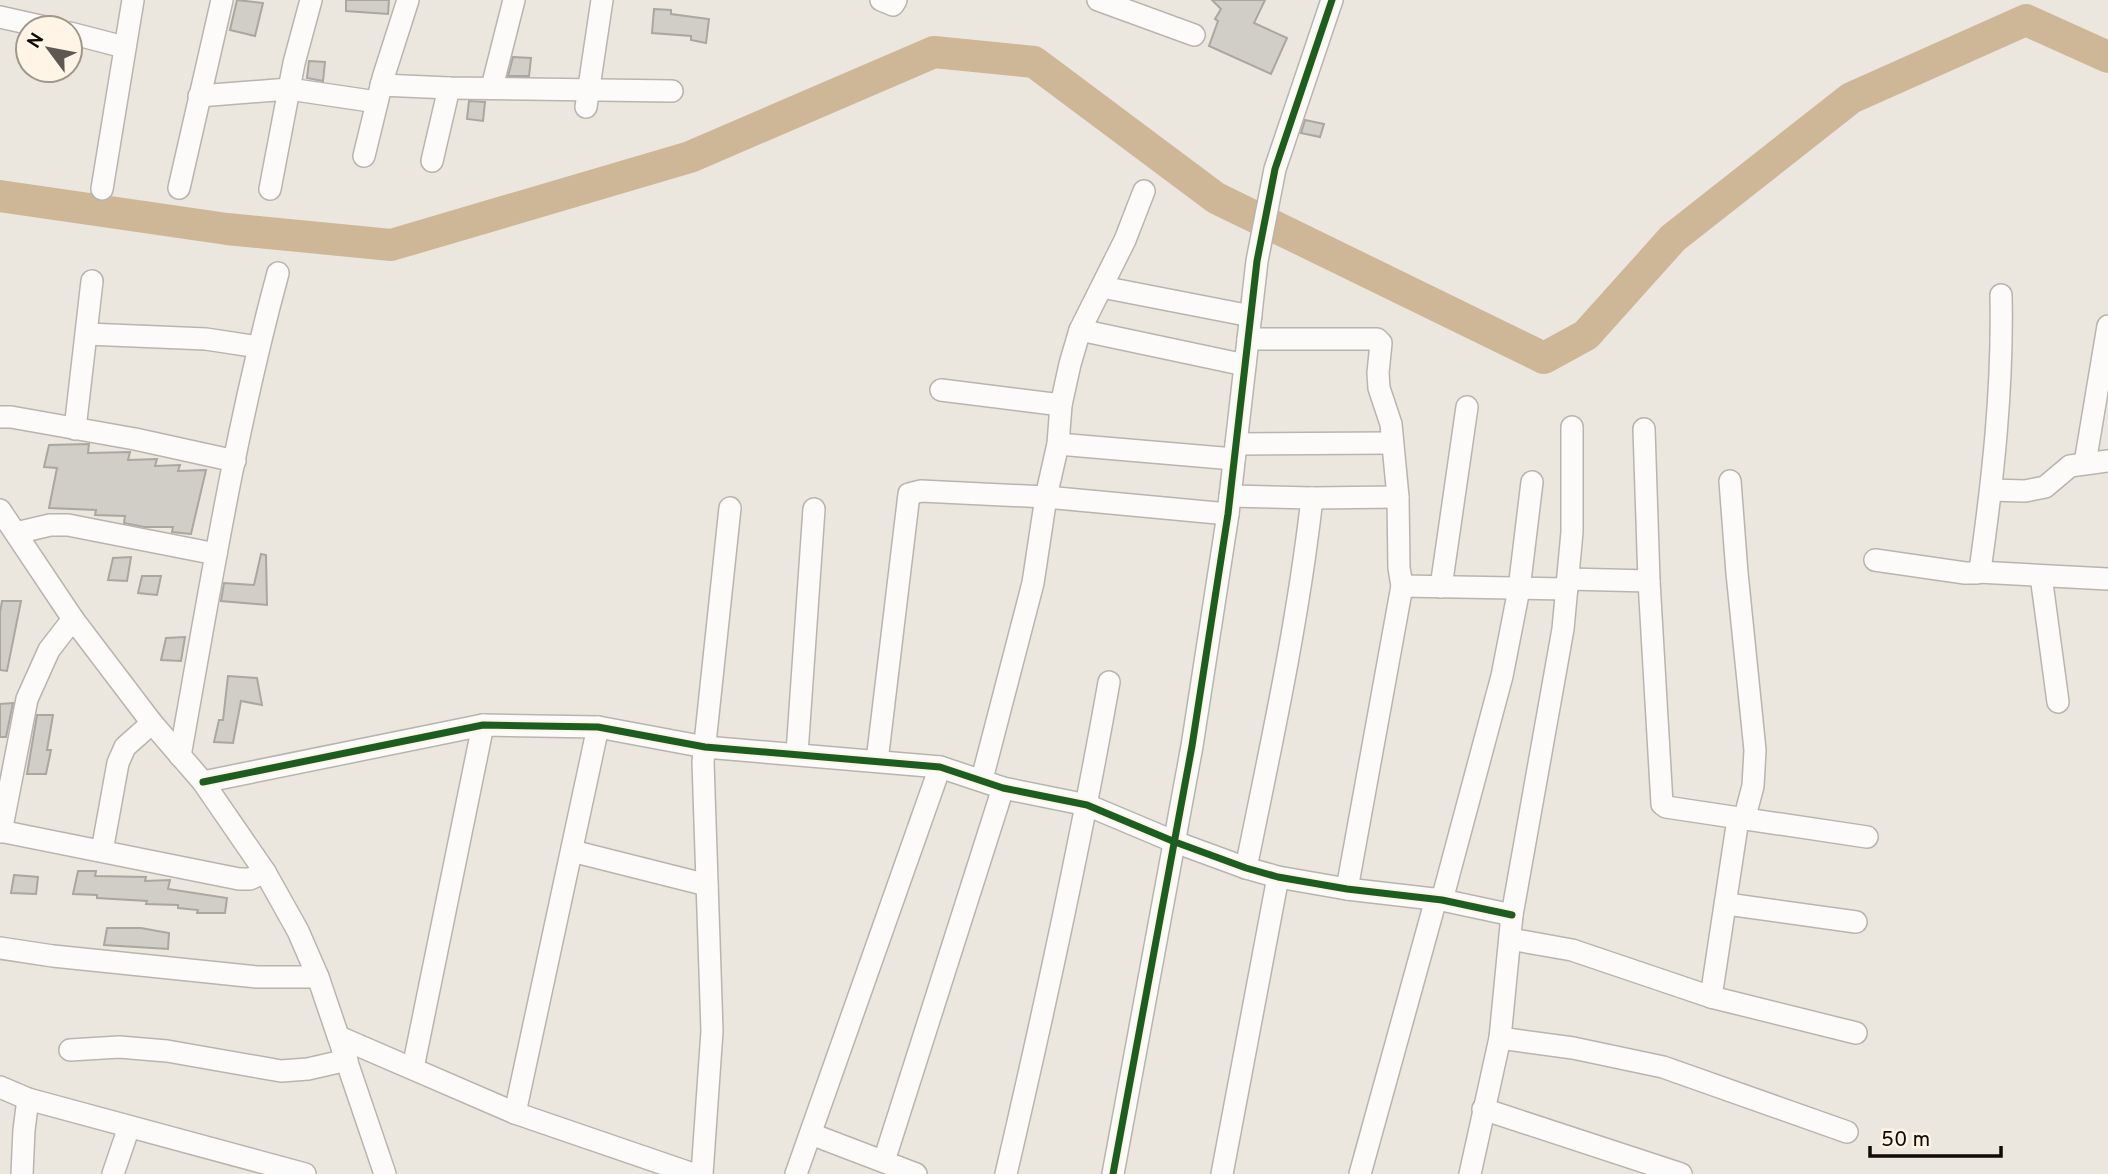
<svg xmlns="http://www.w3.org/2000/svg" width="2108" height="1174" viewBox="0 0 2108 1174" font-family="Overpass,sans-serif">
<rect width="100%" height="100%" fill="#ebe6de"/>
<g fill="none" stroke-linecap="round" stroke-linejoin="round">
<path stroke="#ceb797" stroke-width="32" d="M0 196 227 229 391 245 690 157 934 52 1034 62 1216 198 1544 358 1586 335 1673 238 1851 98 2026 20 2108 57"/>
</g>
<g fill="#d1cdc7" stroke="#aaa6a0" stroke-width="2">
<path d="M237 0 263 3 255 36 230 30Z"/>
<path d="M346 0H389L388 14 346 11Z"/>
<path d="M1212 0H1265L1254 23 1287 38 1271 74 1209 46 1218 21 1215 19 1221 9Z"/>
<path d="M654 9 671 10V14L709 19 706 43 691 40V36L652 33Z"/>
<path d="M513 57 531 58 529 76H508Z"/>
<path d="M309 61 325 62 323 81 307 78Z"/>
<path d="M469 101 485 102 483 121 467 119Z"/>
<path d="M1305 120 1324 124 1320 137 1301 133Z"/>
<path d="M89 444 88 453 130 452 128 460 157 459 155 466 180 465 178 471 206 470 191 534 172 532 173 527H144L124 523 125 516 95 515 96 510 49 508 57 468 44 467 49 445Z"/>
<path d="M261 554 266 555 267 605 221 601 224 583 254 585Z"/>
<path d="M131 557 127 581 108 580 113 558Z"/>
<path d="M142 576H161L157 595 138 593Z"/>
<path d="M2 601H21L7 671 0 670V612Z"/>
<path d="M185 637 181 661 161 660 166 638Z"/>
<path d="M228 676 257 678 262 705 241 701 233 743 214 742 219 720H223Z"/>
<path d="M13 703 6 737H0V704Z"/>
<path d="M37 715H53L47 750H51L46 774H27Z"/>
<path d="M78 871H96L95 876 146 877 145 881 170 880 168 889 227 898 225 913H197L198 910 178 908V905L146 904 147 901 97 898V895L73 894Z"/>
<path d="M14 875 38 877 36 894 11 893Z"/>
<path d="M107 928H141L169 933 168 949 104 945Z"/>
</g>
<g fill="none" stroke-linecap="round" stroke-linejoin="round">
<g stroke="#b9b4ae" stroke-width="24">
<g id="minor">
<path d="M881 0 893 5 896 0"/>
<path d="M1098 0 1194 35"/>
<path d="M0 17 49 28"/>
<path d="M70 33 124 47"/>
<path d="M381 85 449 88 672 91"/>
<path d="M492 87 514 0"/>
<path d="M199 96 289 89 377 102"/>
<path d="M586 107 602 0"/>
<path d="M364 156 383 78 408 0"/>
<path d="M432 161 449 88"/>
<path d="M179 188 222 0"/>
<path d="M102 189 133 0"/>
<path d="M270 189 294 63 311 0"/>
<path d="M1102 287 1251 316"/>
<path d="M1080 330 1245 365"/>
<path d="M87 334 206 339 258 347"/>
<path d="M1248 339H1377L1381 343 1378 373 1379 388 1391 424 1398 497 1399 568 1402 586 1347 889"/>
<path d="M941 390 1061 405"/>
<path d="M0 417H11L135 439 235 461"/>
<path d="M75 429 92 281"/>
<path d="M1644 429 1649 581 1662 804 1666 807 1867 837"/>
<path d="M1058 444 1234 459"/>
<path d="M1236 444 1392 443"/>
<path d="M2085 463 2108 326"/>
<path d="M1730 481 1737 573 1755 750 1753 786 1744 820"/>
<path d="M1991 490 2025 491 2045 487 2070 466 2108 461"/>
<path d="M1230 496 1312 498 1398 497"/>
<path d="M0 510 73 619 152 723 203 782 265 872 298 931 318 977 385 1174"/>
<path d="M16 533 50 525H68L216 554"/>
<path d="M1875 560 1965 573H1977L1980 570C1993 479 2003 388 2001 295"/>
<path d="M1978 572 2108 579"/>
<path d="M2041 576 2058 702"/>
<path d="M1568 579 1649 581"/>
<path d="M1402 586 1567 589"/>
<path d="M1441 587 1467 407"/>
<path d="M797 753 814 509"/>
<path d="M180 756C209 594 235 431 278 273"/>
<path d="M877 761 909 494 921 491 1046 497 1228 514"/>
<path d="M982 779 1033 583 1046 497 1058 444 1061 405 1070 364 1080 330 1125 240 1144 191"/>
<path d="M203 782 483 725 598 727 705 747 940 767 1003 788 1087 805 1175 842 1246 868 1278 877 1347 889 1442 900 1512 915"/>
<path d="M0 831 239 879H250L265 872"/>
<path d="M1 832 27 699 49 650 73 619"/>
<path d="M102 851 118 763 125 747 152 723"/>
<path d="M572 851 707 885"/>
<path d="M1246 868C1271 745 1298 623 1312 498"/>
<path d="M1442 900 1502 676 1519 589 1532 482"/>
<path d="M1727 904 1856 922"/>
<path d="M1510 939 1572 950 1711 997 1856 1033"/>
<path d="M0 948 53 956 257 977H318"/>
<path d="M1711 997 1738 819"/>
<path d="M339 1037 515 1113 693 1174"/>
<path d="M1500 1038 1573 1048 1663 1067 1847 1132"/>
<path d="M70 1050 119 1047 167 1051 281 1071 308 1069 347 1060"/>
<path d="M413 1068 483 725"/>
<path d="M0 1087 28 1099 305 1174"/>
<path d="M1483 1109 1681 1174"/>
<path d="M515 1113 598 727"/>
<path d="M811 1134 916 1174"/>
<path d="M884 1161 1003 788"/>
<path d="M22 1174 24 1130 28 1099"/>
<path d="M113 1174 129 1127"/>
<path d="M702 1174 712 1031 703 762 730 508"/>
<path d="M796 1174 940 767"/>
<path d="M1006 1174C1044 1011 1080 847 1109 682"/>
<path d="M1113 1174 1192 746 1228 514 1257 261 1275 169 1332 0"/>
<path d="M1222 1174 1278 877"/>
<path d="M1360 1174 1436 899"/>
<path d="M1470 1174 1500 1038 1512 915 1563 629 1572 532V427"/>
</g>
</g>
<use href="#minor" stroke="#fcfbfa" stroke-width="21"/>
<g stroke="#fff4e5" stroke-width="11">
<g id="cycleway">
<path d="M203 782 483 725 598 727 705 747 940 767 1003 788 1087 805 1175 842 1246 868 1278 877 1347 889 1442 900 1512 915"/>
<path d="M1113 1174 1192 746 1228 514 1257 261 1275 169 1332 0"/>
</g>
</g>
<use href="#cycleway" stroke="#1b5e20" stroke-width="7"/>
</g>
<g transform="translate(49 49) rotate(302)"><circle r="33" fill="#fff4e5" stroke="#9f978c" stroke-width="2"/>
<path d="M0-5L12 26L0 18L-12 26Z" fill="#5c5852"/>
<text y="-10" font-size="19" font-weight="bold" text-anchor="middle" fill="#0f0c07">N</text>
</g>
<path d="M1870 1146v10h131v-10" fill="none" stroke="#0f0c07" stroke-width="3.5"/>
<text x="1881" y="1146" font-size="21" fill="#0f0c07" stroke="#fff4e5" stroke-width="5" paint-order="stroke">50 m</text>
</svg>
